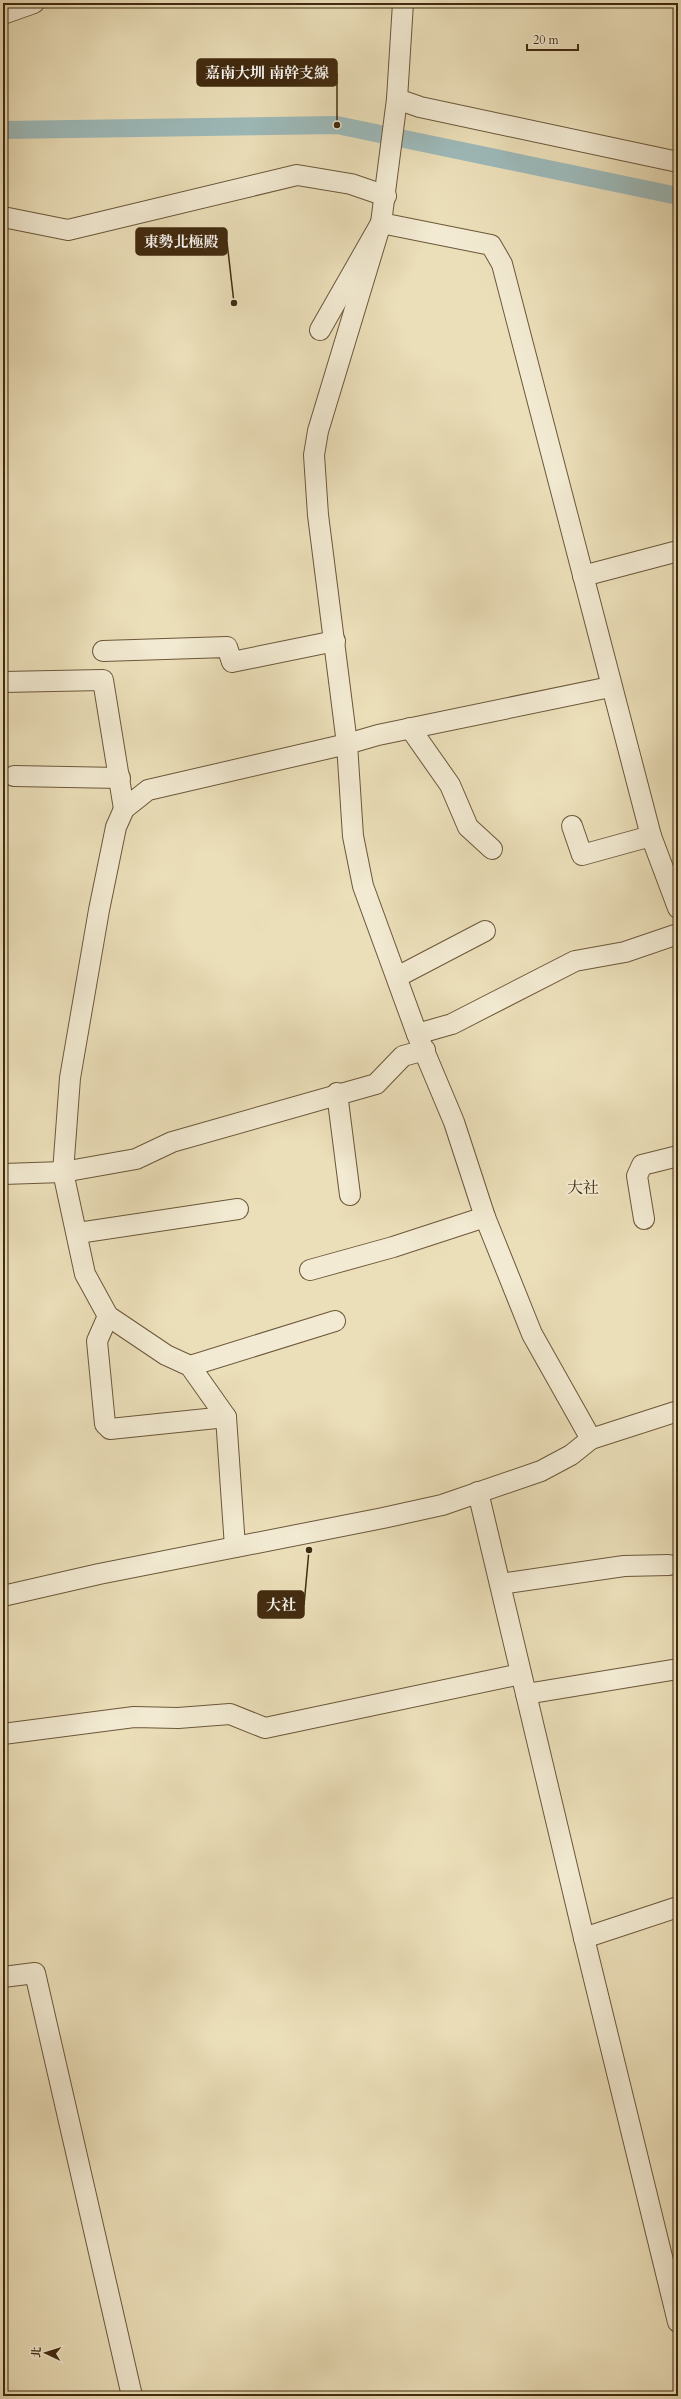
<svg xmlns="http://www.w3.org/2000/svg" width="681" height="2399" viewBox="0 0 681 2399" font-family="Cardo,'Noto Serif TC',serif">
<rect width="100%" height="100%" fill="#ebdfb9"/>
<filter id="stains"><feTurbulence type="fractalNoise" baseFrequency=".005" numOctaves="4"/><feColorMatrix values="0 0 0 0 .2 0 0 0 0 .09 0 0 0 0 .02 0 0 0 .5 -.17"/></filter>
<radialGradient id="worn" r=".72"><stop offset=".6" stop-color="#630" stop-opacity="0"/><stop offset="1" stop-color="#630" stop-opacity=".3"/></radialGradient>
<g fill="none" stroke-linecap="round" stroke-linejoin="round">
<path stroke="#9dbaba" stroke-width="18" d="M3 130 337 125 678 196"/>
<g stroke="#6c573a" stroke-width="22">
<g id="minor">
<path d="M403 3 397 99 420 107 678 162"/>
<path d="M3 14 34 3"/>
<path d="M397 99 381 223 318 431 314 455 318 515 347 744 353 836 363 886 417 1034 454 1122 485 1217 532 1334 591 1439"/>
<path d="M3 217 68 230 297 175 351 184 386 196"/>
<path d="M320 330 381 223 491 245 502 264 651 836 678 908"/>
<path d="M583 576 678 551"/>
<path d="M103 651 227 647 232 662 335 641"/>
<path d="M3 682 103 680 124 809"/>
<path d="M410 728 450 785 468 827 492 849"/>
<path d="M14 776 120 778"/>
<path d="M572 826 582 855 651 836"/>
<path d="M397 977 485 931"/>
<path d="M417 1034 452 1024 575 961 625 952 678 934"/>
<path d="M337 1093 350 1195"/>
<path d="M3 1174 63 1172 136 1159 172 1142 376 1084 403 1056 425 1050"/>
<path d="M644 1219 637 1176 642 1165 678 1156"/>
<path d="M78 1233 238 1209"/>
<path d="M310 1270 393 1247 485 1217"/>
<path d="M108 1316 97 1341 105 1424 110 1429 226 1417"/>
<path d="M190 1366 335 1321"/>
<path d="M478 1492 584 1938 678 2322"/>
<path d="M235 1547 226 1417 190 1366 166 1355 108 1316 85 1274 63 1172 70 1078 99 910 116 827 124 809 148 790 347 744 378 735 610 687"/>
<path d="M501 1584 624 1566 669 1565"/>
<path d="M3 1596 99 1574 383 1518 442 1505 541 1471 571 1455 591 1439 678 1411"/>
<path d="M526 1694 678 1669"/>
<path d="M3 1734 134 1717 178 1718 230 1714 265 1728 521 1674"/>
<path d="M584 1938 678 1907"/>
<path d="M3 1977 35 1973 132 2396"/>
</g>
</g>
<use href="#minor" stroke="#f2ead2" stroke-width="20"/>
</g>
<g text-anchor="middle" stroke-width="4" stroke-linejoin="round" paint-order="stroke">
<g font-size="16" fill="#412a0f" stroke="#f2ead2">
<text x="583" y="1193">大社</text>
</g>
</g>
<path fill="none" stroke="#412a0f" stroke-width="1.5" d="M337 125L337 73M234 303L227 242M309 1550L304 1605"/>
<g fill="#412a0f" stroke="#f2ead2" stroke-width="1.5">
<circle cx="337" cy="125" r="4"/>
<circle cx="234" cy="303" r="4"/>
<circle cx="309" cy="1550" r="4"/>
</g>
<g fill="#412a0f" stroke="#412a0f" stroke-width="1.5">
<rect x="197" y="59" width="140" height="27" rx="4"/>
<rect x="136" y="228" width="91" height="27" rx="4"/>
<rect x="258" y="1591" width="46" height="27" rx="4"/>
</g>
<g font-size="15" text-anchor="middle" font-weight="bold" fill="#fff">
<text x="267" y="78">嘉南大圳 南幹支線</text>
<text x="181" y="247">東勢北極殿</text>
<text x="281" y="1610">大社</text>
</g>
<rect width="681" height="2399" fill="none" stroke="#ebdfb9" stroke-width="16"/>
<rect x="4" y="4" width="673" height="2391" fill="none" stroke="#412a0f" stroke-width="2"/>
<rect x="8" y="8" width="665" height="2383" fill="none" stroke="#412a0f"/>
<g transform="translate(46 2353) rotate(274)" stroke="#f2ead2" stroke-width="3" paint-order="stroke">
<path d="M0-3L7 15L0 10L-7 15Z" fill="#412a0f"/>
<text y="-6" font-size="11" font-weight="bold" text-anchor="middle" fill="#412a0f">北</text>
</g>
<path d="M527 44v6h51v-6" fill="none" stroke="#412a0f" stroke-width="2"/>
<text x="533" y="44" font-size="12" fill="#412a0f" stroke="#f2ead2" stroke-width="3" paint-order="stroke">20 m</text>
<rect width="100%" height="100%" filter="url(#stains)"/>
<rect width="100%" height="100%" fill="url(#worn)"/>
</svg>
